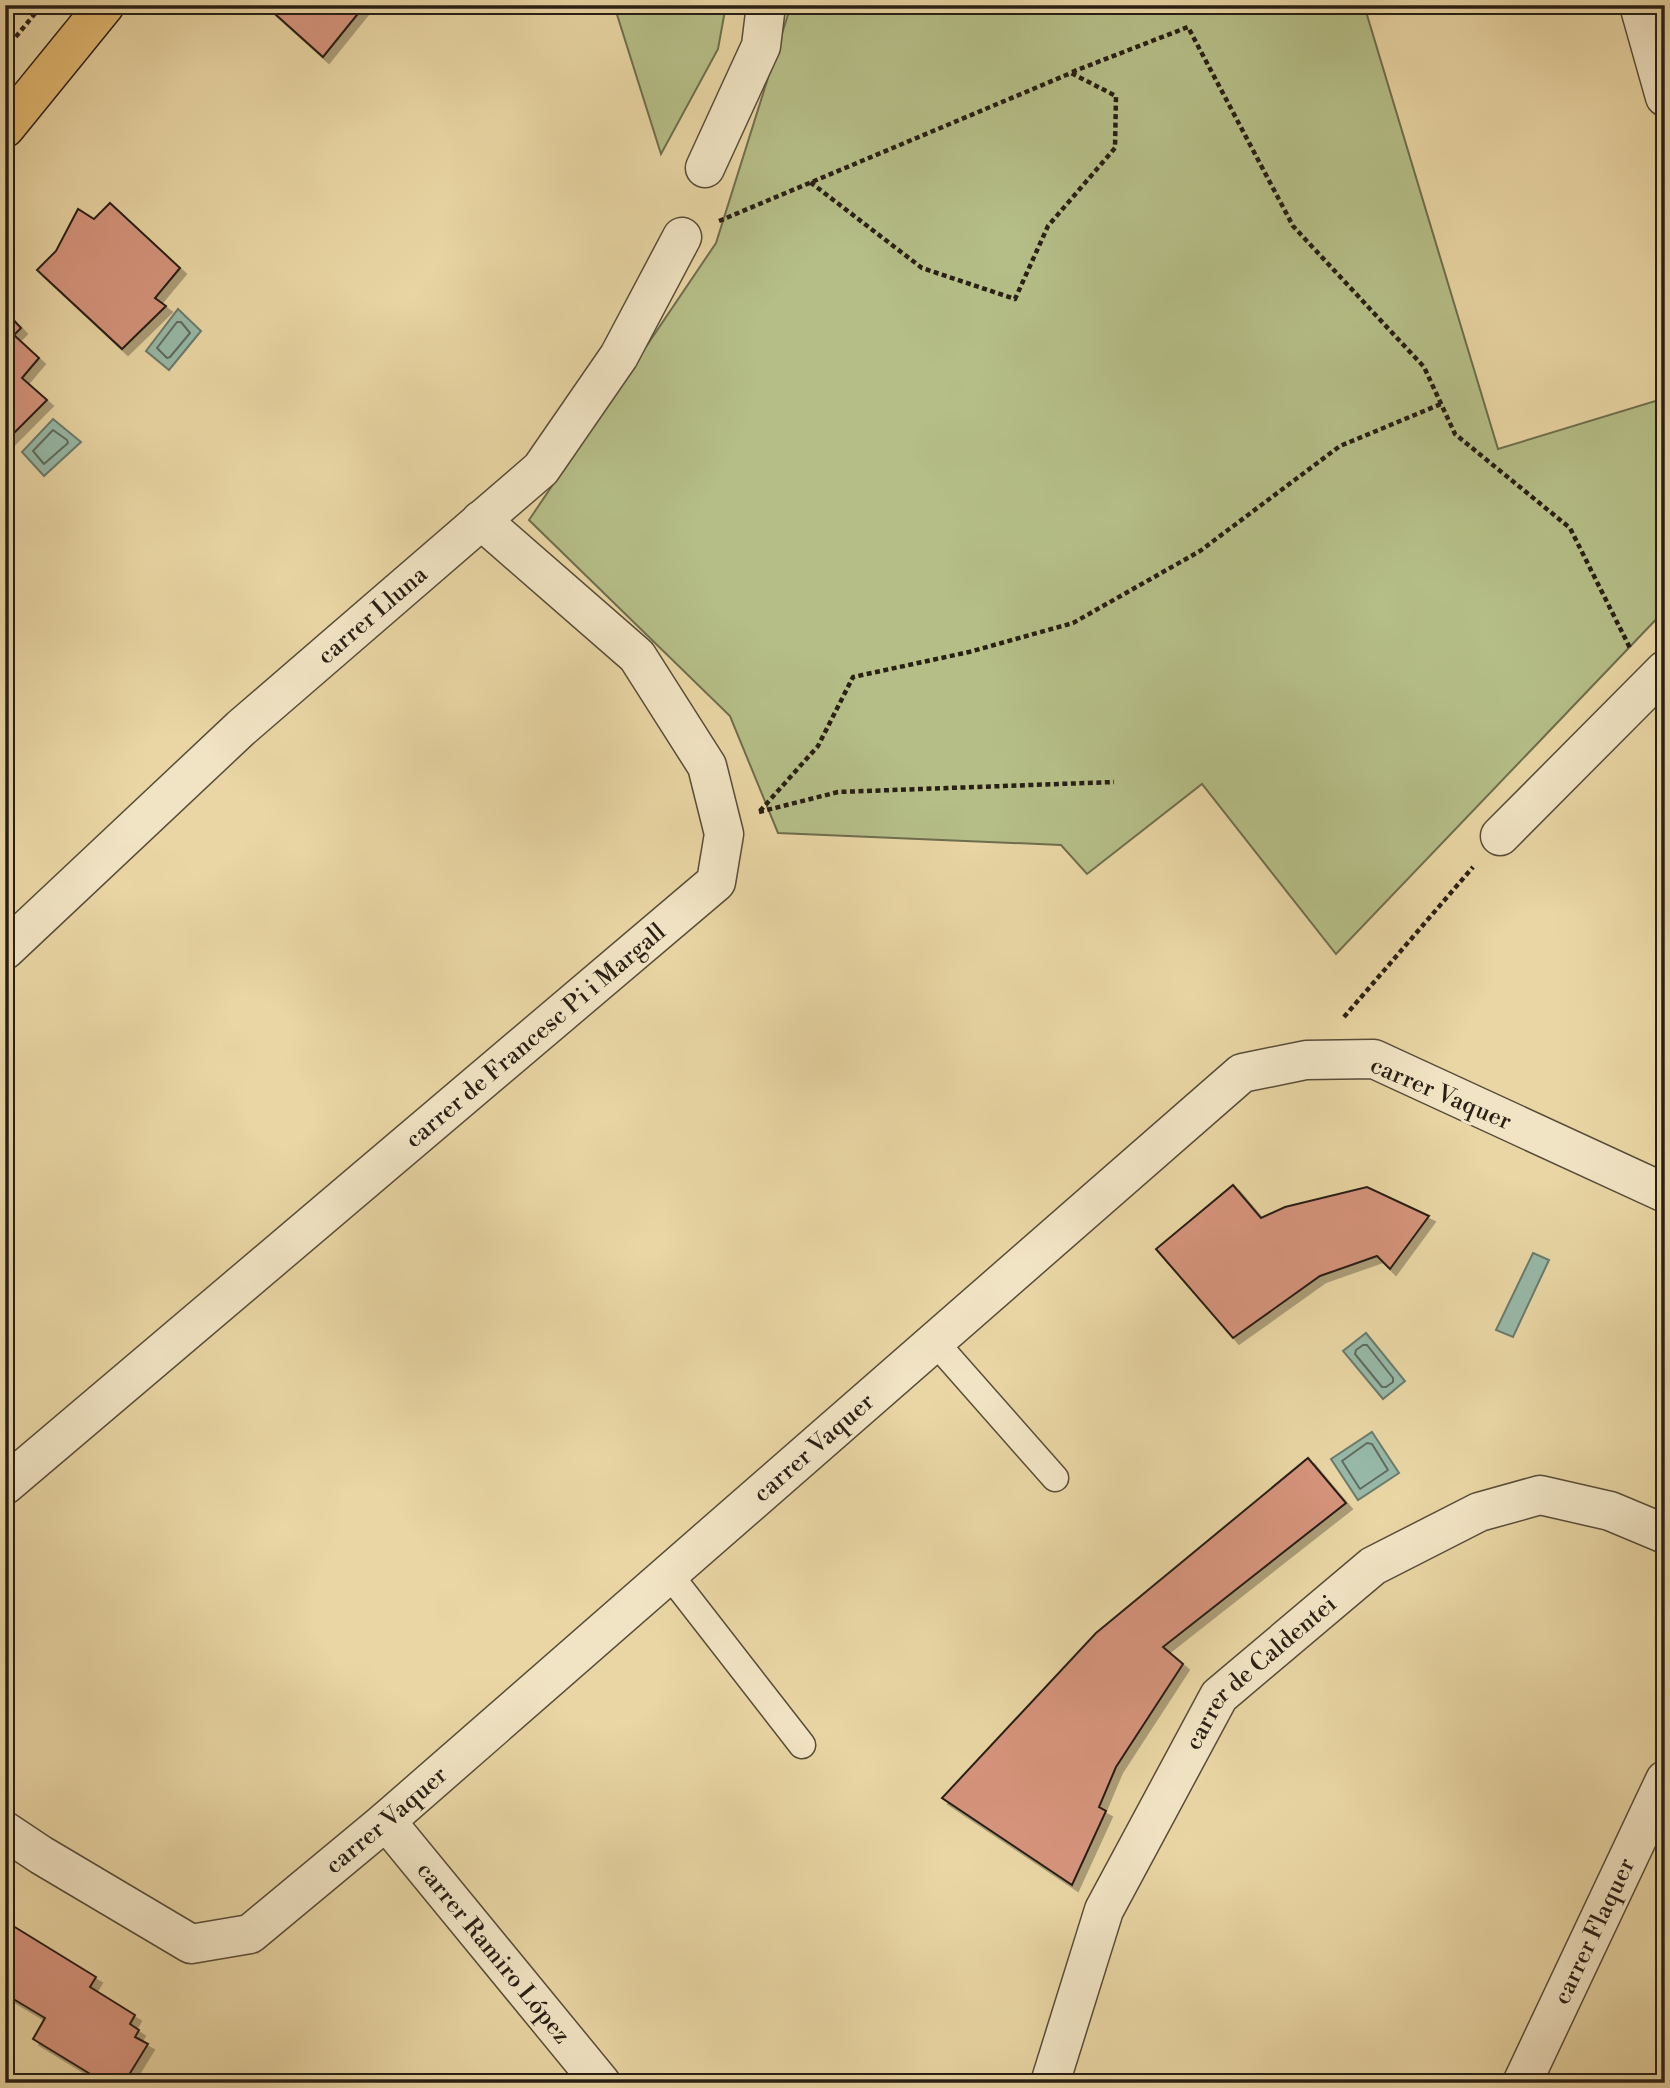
<svg xmlns="http://www.w3.org/2000/svg" width="1670" height="2088" viewBox="0 0 1670 2088" font-family="'Libre Bodoni',serif">
<defs>
<filter id="shadow"><feDropShadow dx="6" dy="6" stdDeviation="0" flood-color="#0004"/></filter>
</defs>
<rect width="100%" height="100%" fill="#e9d6a4"/>
<filter id="stains"><feTurbulence type="fractalNoise" baseFrequency=".00286" numOctaves="4"/><feColorMatrix values="0 0 0 0 .2 0 0 0 0 .09 0 0 0 0 .02 0 0 0 .5 -.17"/></filter>
<radialGradient id="worn" r=".72"><stop offset=".6" stop-color="#630" stop-opacity="0"/><stop offset="1" stop-color="#630" stop-opacity=".3"/></radialGradient>
<g fill="#b5be87" stroke="#6e6e4e" stroke-width="2">
<path d="M614 5H726L718 49 661 154Z"/>
<path d="M791 5H1364L1498 449 1665 398V610L1336 954 1202 784 1087 874 1061 845 778 833 730 716 529 520 716 243Z"/>
</g>
<g fill="#97b9a8" stroke="#6b7b6d" stroke-width="2">
<path d="M178 309 201 331 169 370 146 351Z"/>
<path d="M53 419 81 442 44 476 22 452Z"/>
<path d="M1533 1253 1549 1260 1513 1337 1496 1330Z"/>
<path d="M1366 1333 1405 1381 1383 1399 1343 1351Z"/>
<path d="M1372 1432 1399 1473 1358 1500 1331 1459Z"/>
</g>
<g fill="none" stroke-linecap="round" stroke-linejoin="round">
<g stroke="#606c5e" stroke-width="2">
<path d="M177 322H181L190 333 170 357 167 358 157 348Z"/>
<path d="M53 430 67 440 68 443 44 464 33 451Z"/>
<path d="M1363 1345H1367L1393 1378V1382L1386 1387H1382L1355 1354 1356 1350Z"/>
<path d="M1367 1443 1372 1444 1388 1470 1360 1489 1342 1461Z"/>
</g>
</g>
<g fill="#d6947c" stroke="#281f15" stroke-width="2" filter="url(#shadow)">
<path d="M265 5H365L323 57Z"/>
<path d="M110 203 180 268 155 298 166 306 122 349 37 270 56 251 78 209 94 219Z"/>
<path d="M5 311 21 328 14 335 39 358 22 378 47 400 5 442Z"/>
<path d="M1233 1185 1261 1218 1285 1207 1367 1187 1429 1216 1390 1269 1377 1256 1320 1276 1233 1338 1156 1249Z"/>
<path d="M1308 1458 1346 1503 1163 1647 1183 1664 1116 1767 1099 1807 1106 1811 1072 1885 942 1798 1096 1633Z"/>
<path d="M5 1921 96 1977 90 1987 135 2015 130 2024 139 2030 135 2037 148 2044 124 2083H105L33 2039 45 2018 5 1994Z"/>
</g>
<g fill="none" stroke-linecap="round" stroke-linejoin="round">
<g stroke="#584d39" stroke-width="29">
<g id="service">
<path d="M935 1342 1055 1478"/>
<path d="M669 1574 802 1745"/>
</g>
</g>
<g stroke="#584d39" stroke-width="41">
<g id="minor">
<path d="M1639 5 1665 97"/>
<path d="M705 168 761 46 766 5"/>
<path d="M1500 836 1665 670"/>
<path id="s1" d="M5 950 241 728 541 469 619 356 682 237"/>
<path id="s2" d="M5 1485 716 882 724 834 707 766 637 656 481 520"/>
<path id="s3" d="M386 1821 601 2083"/>
<path id="s4" d="M5 1831 41 1855 191 1944 250 1934 386 1821 1242 1073 1306 1060 1374 1059 1665 1193"/>
<path id="s5" d="M1050 2083 1104 1910 1219 1696 1373 1566 1479 1512 1540 1495 1610 1511 1665 1534"/>
<path id="s6" d="M1522 2083 1665 1780"/>
</g>
</g>
<g stroke="#281f15" stroke-width="41">
<path id="primary" d="M5 128 105 5"/>
</g>
<g stroke="#281f15" stroke-width="4.5" stroke-dasharray="5 3.5" stroke-linecap="butt">
<path d="M5 50 42 5"/>
<path d="M1072 72 1188 27 1293 226 1424 367 1455 434 1570 528 1630 648"/>
<path d="M719 221 1071 73 1116 96 1115 148 1048 226 1015 299 922 268 810 182"/>
<path d="M760 811 818 746 853 677 969 652 1073 623 1200 551 1340 446 1441 404"/>
<path d="M759 812 838 792 1114 782"/>
<path d="M1344 1017 1473 867"/>
</g>
<use href="#service" stroke="#f1e4c4" stroke-width="26"/>
<use href="#minor" stroke="#f1e4c4" stroke-width="38"/>
<use href="#primary" stroke="#e4bb72" stroke-width="38"/>
</g>
<g text-anchor="middle" stroke-width="6" stroke-linejoin="round" paint-order="stroke">
<g font-size="24" fill="#281f15" stroke="#f1e4c4">
<text dy="8" stroke="none"><textPath href="#s1" startOffset="497">carrer Lluna</textPath></text>
<text dy="8" stroke="none"><textPath href="#s2" startOffset="695">carrer de Francesc Pi i Margall</textPath></text>
<text transform="translate(1441 1093) rotate(23)" y="8">carrer Vaquer</text>
<text dy="8" stroke="none"><textPath href="#s4" startOffset="1022">carrer Vaquer</textPath></text>
<text dy="8" stroke="none"><textPath href="#s5" startOffset="469">carrer de Caldentei</textPath></text>
<text dy="8" stroke="none"><textPath href="#s4" startOffset="455">carrer Vaquer</textPath></text>
<text dy="8" stroke="none"><textPath href="#s6" startOffset="168">carrer Flaquer</textPath></text>
<text dy="8" stroke="none"><textPath href="#s3" startOffset="170">carrer Ramiro López</textPath></text>
</g>
</g>
<rect width="1670" height="2088" fill="none" stroke="#e9d6a4" stroke-width="28"/>
<rect x="7" y="7" width="1656" height="2074" fill="none" stroke="#281f15" stroke-width="3.5"/>
<rect x="14" y="14" width="1642" height="2060" fill="none" stroke="#281f15" stroke-width="2"/>
<rect width="100%" height="100%" filter="url(#stains)"/>
<rect width="100%" height="100%" fill="url(#worn)"/>
</svg>
